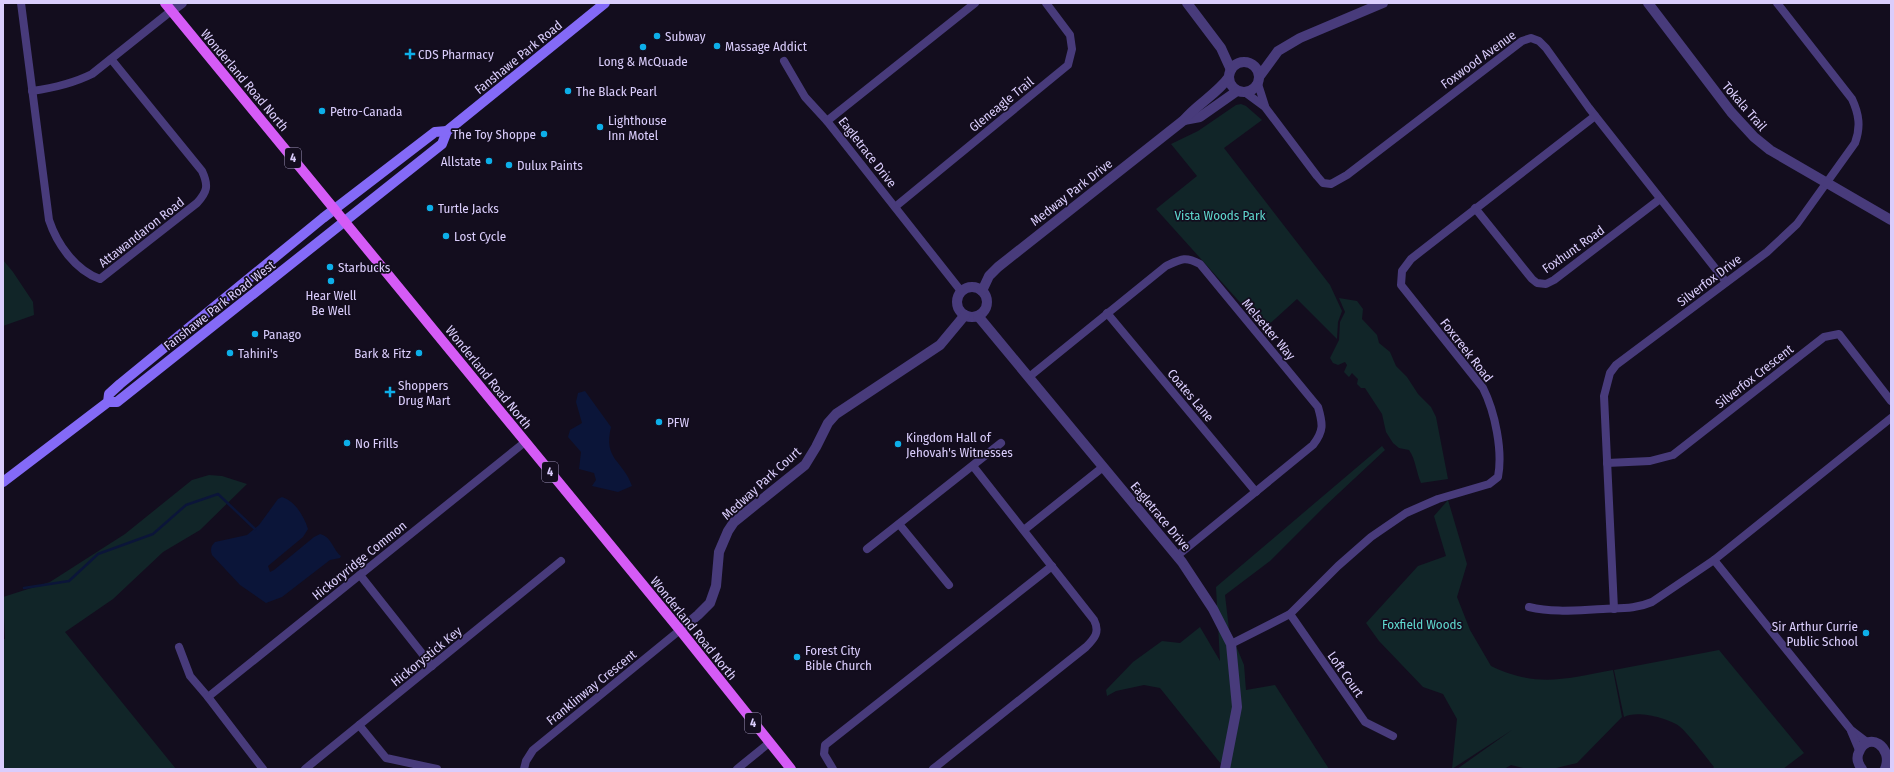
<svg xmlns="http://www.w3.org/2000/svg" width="1894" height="772" viewBox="0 0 1894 772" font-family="'Fira Sans Condensed',sans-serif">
<rect width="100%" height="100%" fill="#130d1e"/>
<g fill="#112528">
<path d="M1241 104 1246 106 1262 120 1224 148 1330 285 1342 311 1338 322 1337 339 1297 299 1264 329 1156 209 1197 176 1171 144 1198 131 1236 105Z"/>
<path d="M3 260 13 272 33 302 34 315 3 326Z"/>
<path d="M1339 298 1357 301 1363 309 1362 319 1377 335 1379 343 1390 352 1396 366 1407 377 1418 394 1431 407 1436 417 1448 479 1421 483C1416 472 1416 460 1409 450L1399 448 1393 443 1386 432 1382 414 1365 388H1361L1357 384 1358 379 1352 373 1349 377 1344 372 1347 365 1345 362 1338 365 1333 363 1330 358 1339 340 1340 322 1345 312Z"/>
<path d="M1382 446 1385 450 1325 506 1270 561 1225 595 1229 629 1244 665 1246 690 1275 685 1329 769H1225L1160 688 1144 685 1116 691 1107 696 1106 690 1133 662 1162 641 1180 643 1200 627 1220 661 1216 587Z"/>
<path d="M209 475 222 476 247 484 200 530 163 552 113 599 65 632 176 769H3V639H5L3 597 50 582 125 534 192 480Z"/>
<path d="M1448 500 1467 564 1457 597 1470 630 1491 666C1537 688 1564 679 1613 670L1622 717 1577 763 1552 769H1527L1511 765 1504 769H1457L1512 730 1452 769 1457 719 1443 694 1423 687 1379 641 1366 623 1418 566 1446 556 1434 516Z"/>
<path d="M1719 650 1804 753 1783 769H1712L1714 767C1706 757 1687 732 1679 726 1668 718 1636 710 1624 717L1614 670Z"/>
</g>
<g fill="#0b1539">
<path d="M585 391 611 427C603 460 623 460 632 486L618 492 592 486 596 480 594 473 579 469 581 452 568 437 570 430 582 423 576 402 578 393Z"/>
<path d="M282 497C295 501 304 516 308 529L303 537 268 566 270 572 274 570 314 537 320 534C332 537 333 550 341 556L340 558 330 560 282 597 266 603 240 585 212 555C210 549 211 546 215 542L247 535 259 525 278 499Z"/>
</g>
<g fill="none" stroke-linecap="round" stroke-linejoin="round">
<path stroke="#0b1539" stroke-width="2.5" d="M24 588 69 581 98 554 153 534 186 505 218 494 255 529"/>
<g stroke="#483b7b" stroke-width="8">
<path d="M21 3 49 220C57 244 75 270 100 279L197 203C207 192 209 186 202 171L111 59"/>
<path d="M784 61 805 97 827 121"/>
<path d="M1258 84 1265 106"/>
<path d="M32 91C53 88 72 84 92 74L171 11"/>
<path d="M1246 93 1265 107 1317 176 1323 183 1331 184 1347 175 1522 41 1531 38 1539 41 1546 48 1589 108 1726 282"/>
<path d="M895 207 1068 65 1072 49 1070 35 1046 3"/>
<path d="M1475 208 1532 279 1537 283 1546 284 1554 280 1660 199"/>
<path d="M961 291 827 121 975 3"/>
<path d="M1107 313 1256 492"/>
<path d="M1029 377 1166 266C1181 259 1185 256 1200 264L1318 407C1323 424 1324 431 1313 445L1177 556"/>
<path d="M1607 463 1650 461 1673 455 1824 337 1839 334 1891 401"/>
<path d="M899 524 949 585"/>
<path d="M1024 530 1103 467"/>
<path d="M867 549 1001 443"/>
<path d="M1714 560 1851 730 1868 743"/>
<path d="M360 575 432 666"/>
<path d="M1529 607C1554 613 1578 610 1603 609 1620 608 1636 609 1652 602L1714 560 1891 418"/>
<path d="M1614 609 1604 396 1610 373 1616 365 1767 252 1797 224 1855 143C1861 127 1859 114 1852 99L1777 3"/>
<path d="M1290 614 1365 722 1393 736"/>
<path d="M1231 644 1290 614 1338 566 1371 537 1406 513 1438 499 1489 484 1498 477C1503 451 1495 412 1483 388L1401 285 1402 271 1411 259 1595 116"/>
<path d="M179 647 190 676 208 697 263 769"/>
<path d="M208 697 525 442"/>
<path d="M359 725 386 758 437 769"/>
<path d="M1851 731 1859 750"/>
<path d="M305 769 561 561"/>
<path d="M524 769 526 761 533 750 680 630"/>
<path d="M737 769 769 743"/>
<path d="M833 769 824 754 825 745 1052 566"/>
<path d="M933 769 1086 647C1095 638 1100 632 1094 620L973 466"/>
</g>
<g stroke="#483b7b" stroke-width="10">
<path d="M1187 3 1221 48 1231 70"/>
<path d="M1648 3 1731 112 1754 137 1770 150 1891 220"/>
<path d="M171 11 182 3"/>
<circle cx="1244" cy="77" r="15"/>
<path d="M1259 77 1278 51 1300 38 1383 3"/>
<path d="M1184 120 1200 117 1237 91"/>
<circle cx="972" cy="302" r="15"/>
<path d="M982 291 989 276 998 267 1184 120C1197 104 1217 94 1229 77"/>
<path d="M978 316 1182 562 1213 609 1231 644 1237 707 1225 769"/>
<path d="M680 630 698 615 710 603 716 586 719 552 728 531 734 522 805 465 816 447 828 423 836 414 940 345 965 315"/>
<path d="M1862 769C1858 764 1856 758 1859 752 1868 730 1894 747 1885 769"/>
</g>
<g stroke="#846af7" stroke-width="10">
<path d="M108 402H117L442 144 447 131 605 3"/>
<path d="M3 482 108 402 109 394 120 384 323 218 435 132 447 131"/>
</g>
<path stroke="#d55bf6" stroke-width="10" d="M165 3 680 630 791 769"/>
</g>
<g fill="#0dafe9" stroke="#130d1e" stroke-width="1.5">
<circle cx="657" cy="36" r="4"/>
<circle cx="717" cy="46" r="4"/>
<circle cx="643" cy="47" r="4"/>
<path d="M408 48h4v4h4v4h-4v4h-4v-4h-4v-4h4z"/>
<circle cx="568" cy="91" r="4"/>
<circle cx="322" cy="111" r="4"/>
<circle cx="600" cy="127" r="4"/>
<circle cx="544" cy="134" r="4"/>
<circle cx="489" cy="161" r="4"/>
<circle cx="509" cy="165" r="4"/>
<circle cx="430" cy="208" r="4"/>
<circle cx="446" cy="236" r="4"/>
<circle cx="330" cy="267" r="4"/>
<circle cx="331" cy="281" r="4"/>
<circle cx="255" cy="334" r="4"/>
<circle cx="230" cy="353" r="4"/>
<circle cx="419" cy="353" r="4"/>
<path d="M388 386h4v4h4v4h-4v4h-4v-4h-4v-4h4z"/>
<circle cx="659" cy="422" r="4"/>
<circle cx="347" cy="443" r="4"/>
<circle cx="898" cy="444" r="4"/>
<circle cx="1866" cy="633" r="4"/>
<circle cx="797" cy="657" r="4"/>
</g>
<g text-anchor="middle" stroke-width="3.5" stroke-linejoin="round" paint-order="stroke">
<g fill="#130d1e" stroke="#9e93b9" stroke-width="1">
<rect x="285" y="148" width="16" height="20" rx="3"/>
<rect x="542" y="462" width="16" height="20" rx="3"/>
<rect x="745" y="713" width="16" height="20" rx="3"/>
</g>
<g font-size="12" font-weight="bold" fill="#dacdfc">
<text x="293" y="162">4</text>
<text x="550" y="476">4</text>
<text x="753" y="727">4</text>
</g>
<g font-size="13" fill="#dacdfc" stroke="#130d1e" text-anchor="start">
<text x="665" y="41">Subway</text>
<text x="725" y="51">Massage Addict</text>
<text x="418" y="59">CDS Pharmacy</text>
<text x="643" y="66" text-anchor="middle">Long &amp; McQuade</text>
<text x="576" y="96">The Black Pearl</text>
<text x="330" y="116">Petro-Canada</text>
<text x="608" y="125">Lighthouse<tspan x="608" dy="15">Inn Motel</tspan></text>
<text x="536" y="139" text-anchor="end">The Toy Shoppe</text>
<text x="481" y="166" text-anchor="end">Allstate</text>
<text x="517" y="170">Dulux Paints</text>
<text x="438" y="213">Turtle Jacks</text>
<text x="454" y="241">Lost Cycle</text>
<text x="338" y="272">Starbucks</text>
<text x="331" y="300" text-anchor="middle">Hear Well<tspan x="331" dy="15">Be Well</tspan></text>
<text x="263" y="339">Panago</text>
<text x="238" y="358">Tahini's</text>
<text x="411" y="358" text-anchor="end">Bark &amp; Fitz</text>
<text x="398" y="390">Shoppers<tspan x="398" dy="15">Drug Mart</tspan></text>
<text x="667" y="427">PFW</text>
<text x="906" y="442">Kingdom Hall of<tspan x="906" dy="15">Jehovah's Witnesses</tspan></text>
<text x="355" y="448">No Frills</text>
<text x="1858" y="631" text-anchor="end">Sir Arthur Currie<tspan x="1858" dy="15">Public School</tspan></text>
<text x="805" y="655">Forest City<tspan x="805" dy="15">Bible Church</tspan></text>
</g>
<g font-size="13" fill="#dacdfc" stroke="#130d1e">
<text transform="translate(518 57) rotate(-39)" y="5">Fanshawe Park Road</text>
<text transform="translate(1478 59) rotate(-36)" y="5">Foxwood Avenue</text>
<text transform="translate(245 80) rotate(50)" y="5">Wonderland Road North</text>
<text transform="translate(1001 104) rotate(-39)" y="5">Gleneagle Trail</text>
<text transform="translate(1745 106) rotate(49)" y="5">Tokala Trail</text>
<text transform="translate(868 152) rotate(52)" y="5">Eagletrace Drive</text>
<text transform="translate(1071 192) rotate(-38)" y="5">Medway Park Drive</text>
<text transform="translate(141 232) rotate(-38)" y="5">Attawandaron Road</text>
<text transform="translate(1573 249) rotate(-35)" y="5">Foxhunt Road</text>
<text transform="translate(1709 280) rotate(-37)" y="5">Silverfox Drive</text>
<text transform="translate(219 305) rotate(-38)" y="5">Fanshawe Park Road West</text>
<text transform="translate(1269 329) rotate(50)" y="5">Melsetter Way</text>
<text transform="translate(1467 350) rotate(52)" y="5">Foxcreek Road</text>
<text transform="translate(1754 376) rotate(-38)" y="5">Silverfox Crescent</text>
<text transform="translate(489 377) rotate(51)" y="5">Wonderland Road North</text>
<text transform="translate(1191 395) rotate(50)" y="5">Coates Lane</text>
<text transform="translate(761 483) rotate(-42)" y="5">Medway Park Court</text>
<text transform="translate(1161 516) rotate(50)" y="5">Eagletrace Drive</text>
<text transform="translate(359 560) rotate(-39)" y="5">Hickoryridge Common</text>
<text transform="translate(694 628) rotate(51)" y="5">Wonderland Road North</text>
<text transform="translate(426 656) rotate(-39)" y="5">Hickorystick Key</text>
<text transform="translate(1346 674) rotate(55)" y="5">Loft Court</text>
<text transform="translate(591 687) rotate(-39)" y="5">Franklinway Crescent</text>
</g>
<g font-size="13" fill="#5ed7cd" stroke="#130d1e">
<text x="1220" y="220">Vista Woods Park</text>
<text x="1422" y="629">Foxfield Woods</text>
</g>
</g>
<rect width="1894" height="772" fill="none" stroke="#dacdfc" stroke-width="8"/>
</svg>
